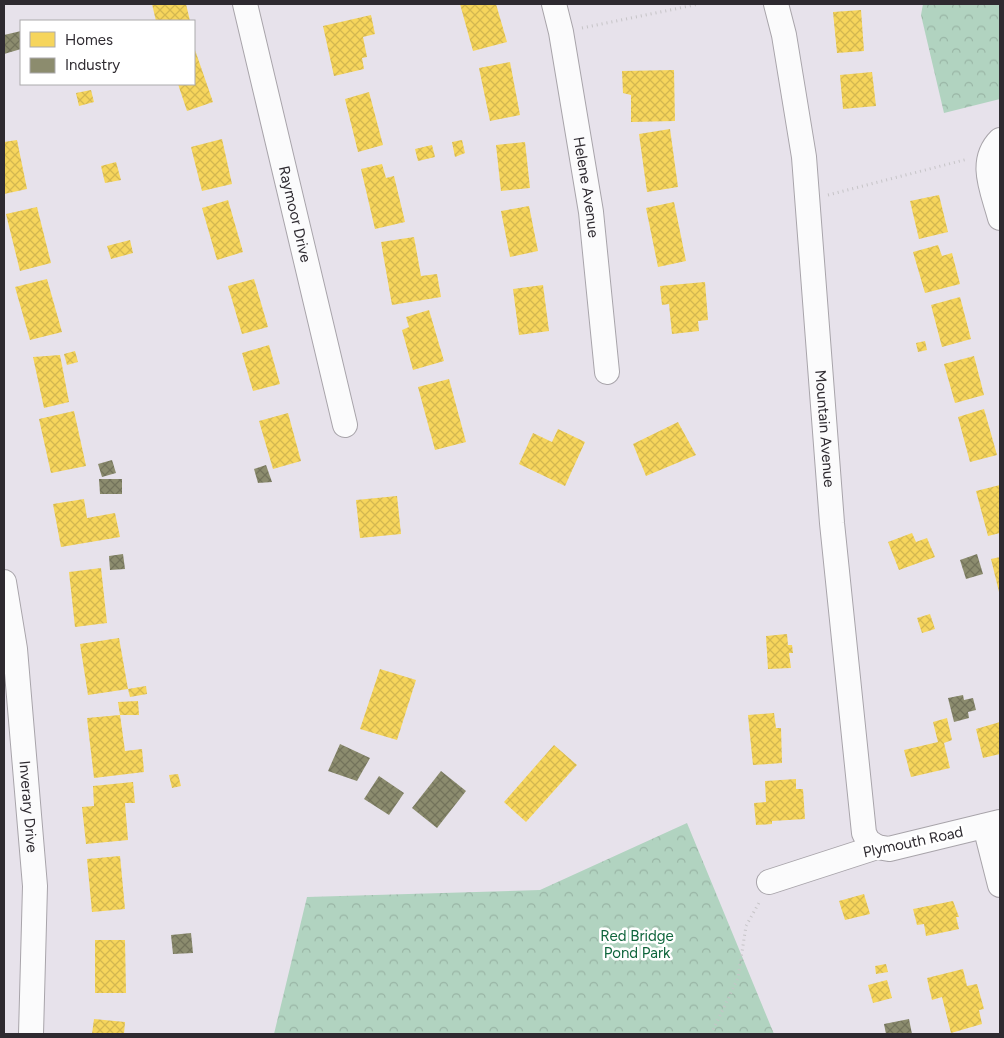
<svg xmlns="http://www.w3.org/2000/svg" width="1004" height="1038" viewBox="0 0 1004 1038" font-family="Figtree,sans-serif">
<defs>
<pattern id="park-crowns" width="20" height="18" patternUnits="userSpaceOnUse" patternTransform="scale(1.25)"><rect width="20" height="18" fill="#b1d3c0"/><path d="M2 6a3 3 0 1 1 6 0M12 15a3 3 0 1 1 6 0" fill="none" stroke="#99b5a5"/></pattern>
<pattern id="homes-cross-hatch" width="8" height="8" patternUnits="userSpaceOnUse" patternTransform="scale(1.25)"><rect width="8" height="8" fill="#f6d55c"/><path d="M0 0l8 8M0 8l8-8" fill="none" stroke="#d3b750"/></pattern>
<pattern id="industry-cross-hatch" width="8" height="8" patternUnits="userSpaceOnUse" patternTransform="scale(1.25)"><rect width="8" height="8" fill="#8c8c6e"/><path d="M0 0l8 8M0 8l8-8" fill="none" stroke="#73735b"/></pattern>
</defs>
<rect width="100%" height="100%" fill="#e7e2eb"/>
<g fill="url(#park-crowns)">
<path d="M923 4H1000V99L944 113 921 15Z"/>
<path d="M687 823 774 1034H274L307 897 540 890Z"/>
</g>
<g fill="url(#homes-cross-hatch)">
<path d="M152 4H186L190 21H156Z"/>
<path d="M460 4H496L507 42 473 51Z"/>
<path d="M861 10 864 51 837 53 833 12Z"/>
<path d="M371 15 375 34 363 37 367 57 362 58 364 69 334 76 323 26Z"/>
<path d="M194 50H195L213 102 187 111 178 84H194Z"/>
<path d="M510 62 520 115 490 121 479 68Z"/>
<path d="M674 70 675 121 631 122V95L623 93 622 71Z"/>
<path d="M872 72 876 106 843 109 840 75Z"/>
<path d="M91 90 94 102 79 106 76 93Z"/>
<path d="M369 92 383 145 358 152 345 99Z"/>
<path d="M670 129 678 187 647 192 639 134Z"/>
<path d="M222 139 232 184 202 191 191 147Z"/>
<path d="M17 140 27 189 4 194V142Z"/>
<path d="M462 140 465 153 455 157 452 142Z"/>
<path d="M525 142 530 188 501 191 496 145Z"/>
<path d="M432 145 435 157 418 161 415 149Z"/>
<path d="M116 162 121 180 105 183 101 166Z"/>
<path d="M382 164 386 178 394 176 405 222 375 229 361 169Z"/>
<path d="M939 195 948 232 919 239 910 201Z"/>
<path d="M228 200 243 252 217 260 202 208Z"/>
<path d="M674 202 686 261 658 267 646 208Z"/>
<path d="M529 206 538 251 510 257 501 211Z"/>
<path d="M37 207 51 263 20 271 6 214Z"/>
<path d="M414 237 421 276 437 274 441 297 392 305 381 242Z"/>
<path d="M130 240 133 253 111 259 107 246Z"/>
<path d="M938 245 942 256 952 253 960 284 925 293 913 252Z"/>
<path d="M47 279 62 332 30 340 15 287Z"/>
<path d="M254 279 268 327 242 334 228 286Z"/>
<path d="M705 282 708 320 698 321 699 331 672 334 669 304 662 305 660 286Z"/>
<path d="M543 285 549 331 519 335 513 289Z"/>
<path d="M960 297 971 339 942 347 931 305Z"/>
<path d="M429 310 444 361 413 370 402 330 409 327 406 317Z"/>
<path d="M925 341 927 350 918 352 916 343Z"/>
<path d="M269 345 280 384 253 391 242 353Z"/>
<path d="M75 351 78 362 67 365 64 354Z"/>
<path d="M60 355 69 402 44 408 33 357Z"/>
<path d="M974 356 984 395 955 403 944 364Z"/>
<path d="M449 379 466 442 435 450 418 387Z"/>
<path d="M984 409 997 455 970 462 958 417Z"/>
<path d="M74 411 86 466 51 473 39 419Z"/>
<path d="M288 413 301 461 273 469 259 421Z"/>
<path d="M678 422 696 455 646 476 633 444Z"/>
<path d="M558 429 585 442 565 486 519 464 533 433 552 442Z"/>
<path d="M1000 485V533L988 536 976 491Z"/>
<path d="M397 496 401 534 360 538 356 500Z"/>
<path d="M84 499 87 518 115 513 120 537 61 547 53 504Z"/>
<path d="M912 533 916 542 927 538 935 557 899 570 888 542Z"/>
<path d="M1000 557V596L991 559Z"/>
<path d="M101 568 107 623 75 627 69 572Z"/>
<path d="M930 614 935 629 922 633 917 618Z"/>
<path d="M787 634 788 645H792L793 653H789L791 668 768 669 766 636Z"/>
<path d="M119 638 128 689 88 695 80 644Z"/>
<path d="M380 669 416 680 397 740 360 729Z"/>
<path d="M146 686 147 694 130 697 128 689Z"/>
<path d="M138 701 139 715H120L118 702Z"/>
<path d="M774 713 776 728H781L782 763 753 765 748 715Z"/>
<path d="M120 715 125 751 142 749 144 772 94 778 87 718Z"/>
<path d="M947 718 952 740 944 743 950 768 911 777 904 750 938 742 933 722Z"/>
<path d="M1000 722V754L983 758 976 729Z"/>
<path d="M554 745 577 765 526 822 504 802Z"/>
<path d="M178 774 181 786 172 788 169 775Z"/>
<path d="M796 779V789H803L805 819 772 821V824L756 825 754 803 766 802 765 781Z"/>
<path d="M133 782 135 803H125L128 840 86 844 82 807 94 806 93 786Z"/>
<path d="M120 856 125 909 92 912 87 859Z"/>
<path d="M864 894 870 914 845 920 839 901Z"/>
<path d="M953 901 959 917H956L959 929 926 936 924 924 917 925 913 909Z"/>
<path d="M95 940H125L126 993H95Z"/>
<path d="M886 964 888 972 876 974 875 966Z"/>
<path d="M963 969 967 986 977 984 984 1009 979 1010 982 1024 951 1033 942 997 932 1000 927 978Z"/>
<path d="M887 980 892 998 873 1003 868 985Z"/>
<path d="M94 1019 125 1022 124 1034H92Z"/>
</g>
<g fill="url(#industry-cross-hatch)">
<path d="M21 31V49L4 54V35Z"/>
<path d="M112 460 116 473 102 477 98 464Z"/>
<path d="M266 465 272 482 258 483 254 469Z"/>
<path d="M99 479H122V494H100Z"/>
<path d="M123 554 125 569 110 570 109 556Z"/>
<path d="M977 554 983 574 966 579 960 560Z"/>
<path d="M963 695 964 700 973 698 976 710 968 712 969 718 954 722 948 698Z"/>
<path d="M340 744 370 758 357 781 328 771Z"/>
<path d="M441 771 466 791 437 828 412 808Z"/>
<path d="M379 776 404 793 389 815 364 799Z"/>
<path d="M191 933 193 953 173 954 171 935Z"/>
<path d="M909 1019 912 1034H886L884 1024Z"/>
</g>
<g fill="none" stroke-linecap="round" stroke-linejoin="round">
<g stroke="#a8a4aa" stroke-width="26">
<g id="minor">
<path id="s1" d="M245 4 345 425"/>
<path id="s2" d="M554 4 561 32 591 212 607 372"/>
<path id="s3" d="M776 4 784 35 804 157 832 523 864 833 868 841 877 847"/>
<path d="M1000 140C978 162 993 191 1000 218"/>
<path id="s4" d="M4 582 15 649 35 886 31 1034"/>
<path d="M985 826 1000 885"/>
<path d="M769 882 877 847 889 849 1000 822"/>
</g>
</g>
<g stroke="#c6c4c7" stroke-width="3" stroke-dasharray="1 4" stroke-linecap="butt">
<path d="M582 28 699 4"/>
<path d="M828 195 968 159"/>
<path d="M711 1034 738 978 746 926 760 901"/>
</g>
<use href="#minor" stroke="#fbfbfc" stroke-width="24"/>
</g>
<g text-anchor="middle" stroke-width="5" stroke-linejoin="round" paint-order="stroke">
<g font-size="15" fill="#2e2a30" stroke="#fff">
<text dy="5" stroke="none"><textPath href="#s2" startOffset="186">Helene Avenue</textPath></text>
<text dy="5" stroke="none"><textPath href="#s1" startOffset="216">Raymoor Drive</textPath></text>
<text dy="5" stroke="none"><textPath href="#s3" startOffset="428">Mountain Avenue</textPath></text>
<text dy="5" stroke="none"><textPath href="#s4" startOffset="226">Inverary Drive</textPath></text>
<text transform="translate(913 842) rotate(-12)" y="5">Plymouth Road</text>
</g>
<g font-size="15" fill="#0f653c" stroke="#fff">
<text x="637" y="941">Red Bridge<tspan x="637" dy="17">Pond Park</tspan></text>
</g>
</g>
<rect width="1004" height="1038" fill="none" stroke="#2e2a30" stroke-width="10"/>
<rect x="20" y="20" width="175" height="65" fill="#ffffff" stroke="#abaaac"/>
<rect x="30" y="32" width="25" height="15" fill="#f6d55c" stroke="#abaaac"/>
<text x="65" y="45" font-size="15" fill="#2e2a30">Homes</text>
<rect x="30" y="58" width="25" height="15" fill="#8c8c6e" stroke="#abaaac"/>
<text x="65" y="70" font-size="15" fill="#2e2a30">Industry</text>
</svg>
